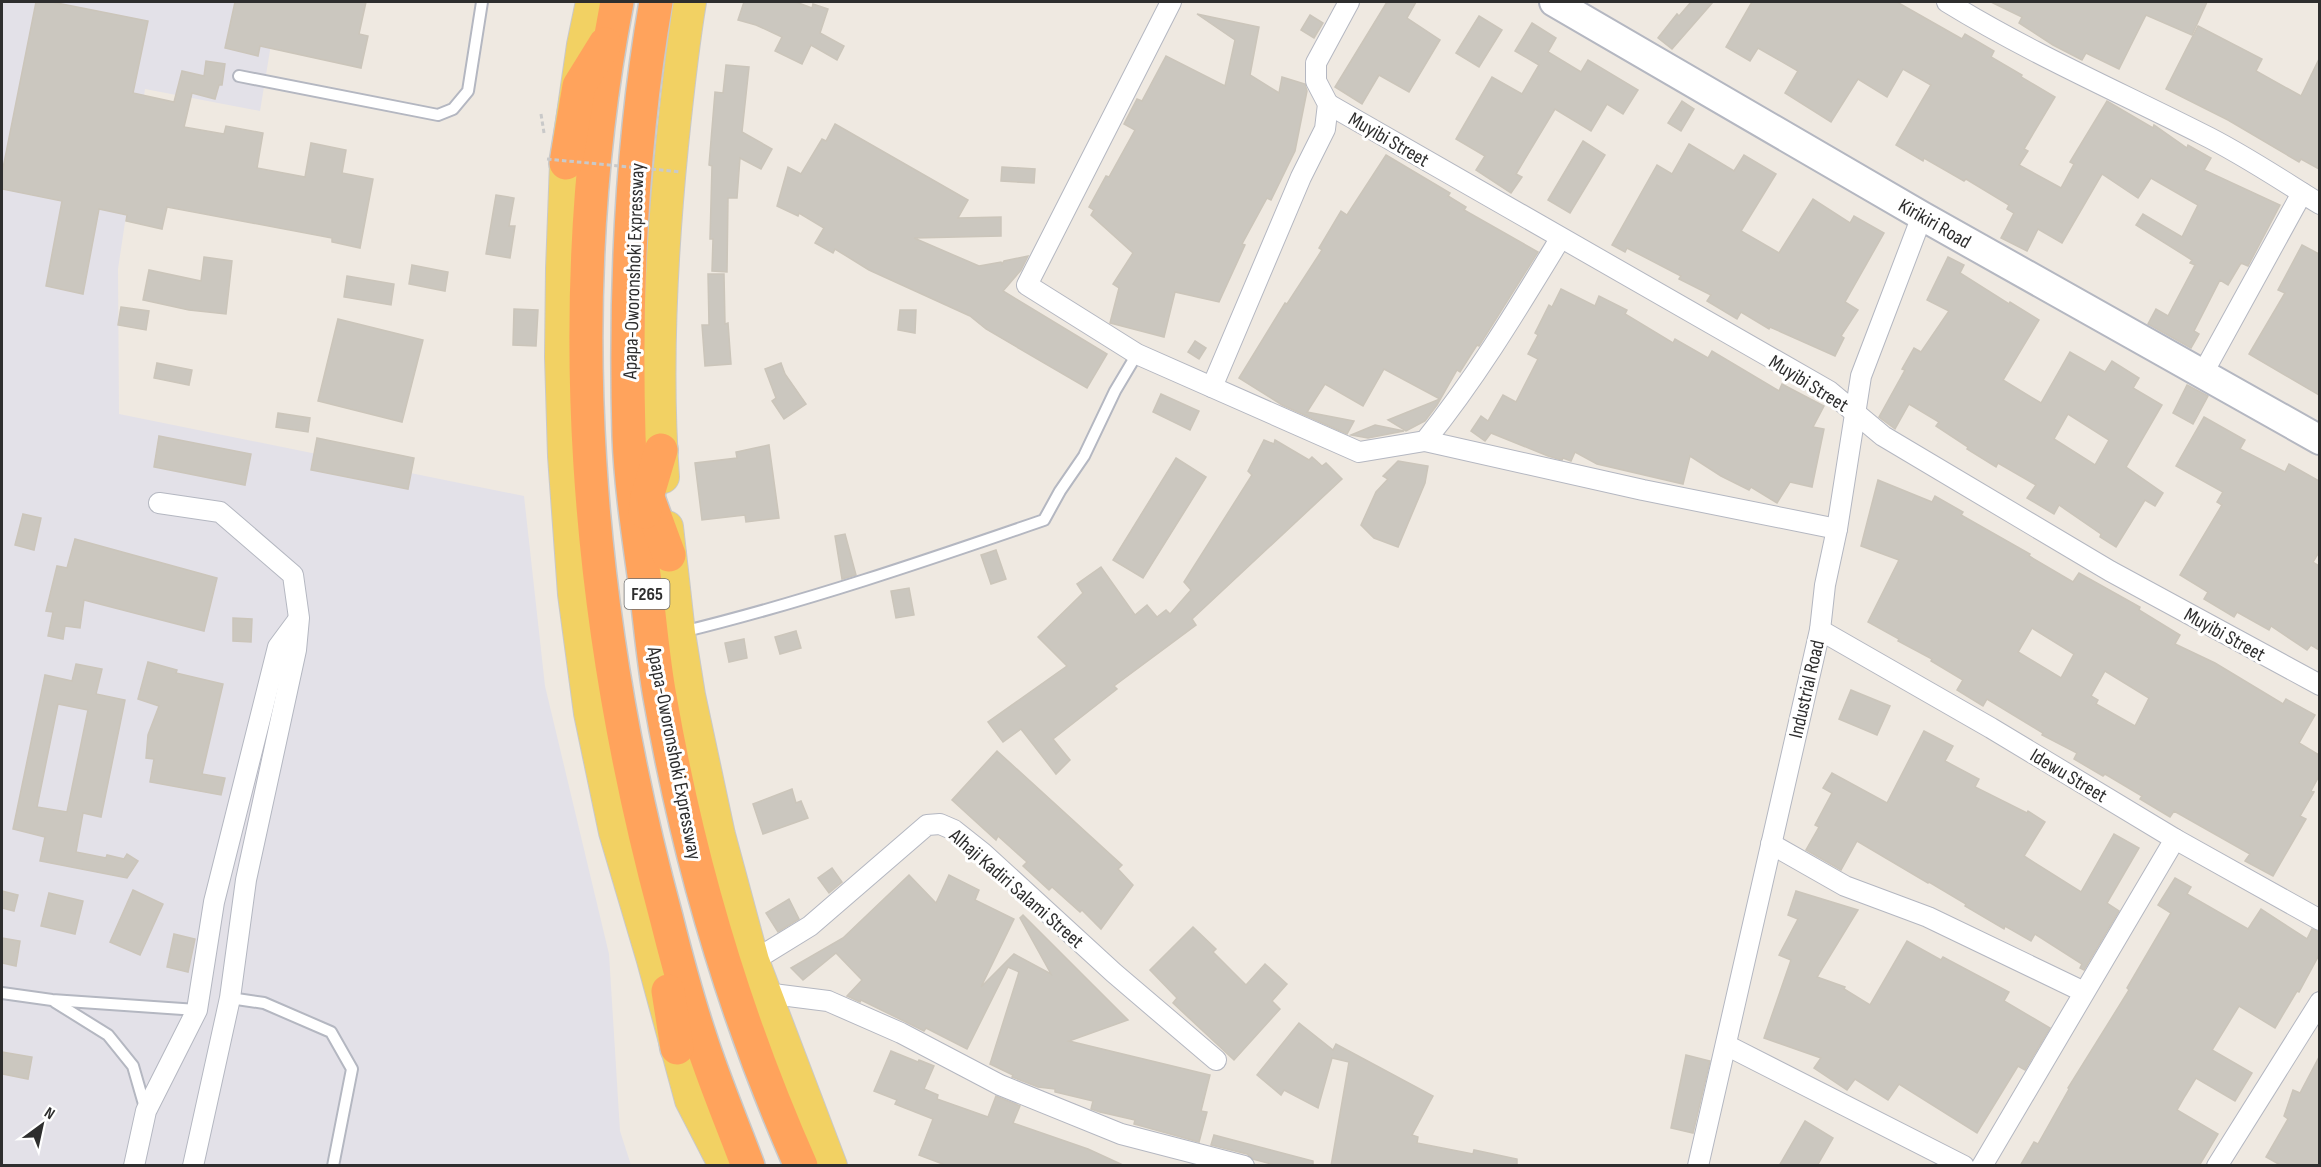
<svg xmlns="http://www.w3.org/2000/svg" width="2321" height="1167" viewBox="0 0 2321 1167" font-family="'Sofia Sans Condensed',sans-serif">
<rect width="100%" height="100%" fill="#efe9e1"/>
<path fill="#e3e1e8" d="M2 2H278L260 111 145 89 118 269 119 414 524 496 545 686 609 954 620 1131 631 1165 2 1166Z"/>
<g fill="#cbc7bf" stroke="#cbc5ba" stroke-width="1.5" fill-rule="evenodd">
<path d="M36 2H52L148 21 133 93 174 102 182 71 204 76 206 61 225 64 222 85H219L215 99 192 93 184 127 224 134 226 126 263 133 257 168 305 177 311 143 346 150 342 173 373 179 360 248 332 242V238L167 207 162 229 126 221 127 215 99 209 83 294 46 286 62 201 2 189V173Z"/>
<path d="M235 2H366L359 34 368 36 361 68 260 46 258 56 225 48Z"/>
<path d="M744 2H796L812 8 813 4 828 9 820 33 844 46 837 60 811 45 802 64 775 51 782 37 756 25 738 20Z"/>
<path d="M1387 2H1416L1407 18 1440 40 1409 92 1379 75 1362 104 1335 87Z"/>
<path d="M1691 2H1713L1672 49 1658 38 1677 14 1679 16Z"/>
<path d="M1752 2H1897L1962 39 1965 34 1994 51 1991 57 2022 75 2021 77 2055 97 2024 149 2028 151 2019 165 2061 188 2074 164 2070 162 2107 101 2153 128 2154 125 2187 148 2188 145 2211 158 2204 170 2280 205 2248 266 2241 263 2228 285 2220 280 2194 331 2199 334 2191 348 2148 324 2156 309 2168 316 2195 265 2190 263 2192 260 2136 225 2143 214 2182 237 2198 205 2151 178 2138 198 2102 174 2062 243 2038 229 2027 251 2001 238 2014 213 2007 209 2009 205 1966 179 1964 181 1924 158 1923 161 1896 145 1931 85 1903 69 1887 97 1858 79 1831 122 1785 93 1798 71 1758 48 1750 61 1726 47Z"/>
<path d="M1991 2H2207L2192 35 2146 15 2119 69 2086 53 2082 60 2053 45 2019 23 2022 17Z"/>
<path d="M1197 14 1259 27 1250 75 1279 93 1282 77 1305 84 1307 91 1295 151 1271 200 1267 198 1242 244 1245 245 1219 302 1175 292 1164 337 1110 323 1119 288 1113 284 1133 253 1091 215 1094 210 1089 207 1106 176 1109 177 1135 130 1124 124 1137 99 1142 101 1166 56 1225 86 1235 40Z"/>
<path d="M1310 15 1323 23 1314 38 1301 30Z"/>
<path d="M1479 16 1502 30 1479 67 1456 53Z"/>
<path d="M1532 23 1556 38 1548 52 1581 72 1588 60 1638 90 1623 114 1607 104 1591 131 1555 109 1516 174 1522 177 1511 193 1476 170 1485 156 1456 139 1492 77 1522 94 1539 65 1515 51Z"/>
<path d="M2198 26 2262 59 2256 71 2301 96 2319 59V169L2301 159 2299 162 2228 120 2166 89Z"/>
<path d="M726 65 749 67 742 132 772 149 761 169 740 158 737 198H728L727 272 712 271 713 239H710L712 166 709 165 715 92 723 93Z"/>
<path d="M1682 101 1694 109 1681 131 1668 123Z"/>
<path d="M835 124 968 200 958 218 1001 217V236L914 238 979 266 1001 262 1002 264 1004 261 1028 256 1021 270 1003 291 1107 354 1087 388 986 329 970 316 869 270 835 249 833 253 815 243 824 228 799 213 798 216 777 206 788 167 801 174 822 139 826 141Z"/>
<path d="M1583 141 1605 155 1570 213 1548 200Z"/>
<path d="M1689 144 1734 171 1744 155 1776 174 1741 231 1779 253 1813 199 1850 223 1854 216 1884 233 1845 302 1858 310 1841 336 1844 338 1835 356 1770 327 1769 329 1741 312 1737 319 1707 301 1711 295 1679 279 1681 276 1627 248 1625 252 1612 245 1657 165 1672 174Z"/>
<path d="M1386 155 1450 193 1448 196 1466 207 1464 210 1538 252 1479 346 1477 345 1460 372 1457 370 1437 405 1425 421 1406 431 1388 420 1440 399 1384 369 1363 406 1325 384 1307 412 1354 421 1347 434 1282 405 1239 378 1285 303 1287 304 1322 250 1319 248 1341 211 1347 215Z"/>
<path d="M1002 167 1035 169 1034 183 1001 181Z"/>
<path d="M496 195 514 198 509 226H515L510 258 486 254Z"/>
<path d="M2302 245 2319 254V395L2249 354 2285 293 2278 290Z"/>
<path d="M204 257 232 261 226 314 189 310 143 300 149 270 201 281Z"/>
<path d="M1948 257 1964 265 1960 273 2009 304 2010 302 2039 320 2003 380 2041 403 2070 352 2105 372 2112 361 2139 378 2133 388 2162 405 2126 467 2163 493 2155 506 2145 500 2116 547 2100 537 2101 534 2059 505 2054 514 2027 498 2036 485 1998 463 1996 467 1967 449 1968 447 1936 426 1939 422 1909 404 1895 429 1879 417 1905 370 1902 369 1914 348 1921 352 1949 311 1927 300ZM2068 414 2109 440 2095 465 2054 439Z"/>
<path d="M412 265 448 272 445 291 409 284Z"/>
<path d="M708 274H724L725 324 728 323 731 364 705 366 702 325H709Z"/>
<path d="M347 276 394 284 391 305 344 297Z"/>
<path d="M1561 289 1595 306 1599 296 1627 310 1625 314 1673 343 1675 339 1708 358 1712 351 1779 391 1782 384 1824 406 1813 427 1824 429 1812 487 1790 482 1777 503 1751 487 1749 490 1721 476 1690 456 1683 484 1597 464 1575 452 1571 461 1563 458 1562 460 1548 456 1491 433 1485 441 1471 431 1481 416 1488 421 1503 395 1516 402 1538 359 1528 354 1538 335 1535 333 1549 305 1552 307Z"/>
<path d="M121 307 149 311 146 330 118 325Z"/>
<path d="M514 309 538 310 536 346 513 345Z"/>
<path d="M900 310H916L915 333 898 330Z"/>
<path d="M338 319 423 340 402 422 318 401Z"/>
<path d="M1195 341 1206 348 1199 359 1188 352Z"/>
<path d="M157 363 192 370 189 385 154 378Z"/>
<path d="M781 363 785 374 806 404 784 419 772 401 776 398 765 369Z"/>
<path d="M2187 385 2208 396 2193 424 2173 413Z"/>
<path d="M1161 394 1199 411 1190 430 1153 412Z"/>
<path d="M278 413 310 418 308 432 276 427Z"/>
<path d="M2204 417 2245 440 2240 449 2285 472 2289 464 2319 481V552L2313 562 2319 566V650L2311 645 2307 650 2271 626 2269 630 2237 612 2234 617 2204 599 2208 592 2180 575 2222 505 2217 502 2223 492 2176 466Z"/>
<path d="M1375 425 1404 431 1368 438 1351 435Z"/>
<path d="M159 436 251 454 245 485 154 467Z"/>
<path d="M317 438 414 458 408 489 311 470Z"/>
<path d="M1264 440 1274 444 1275 440 1309 460 1312 457 1322 466 1326 463 1342 479 1192 619 1196 625 1114 686 1117 689 1053 739 1070 760 1056 774 1021 729 1003 742 988 722 1067 666 1038 637 1083 593 1077 584 1101 567 1135 615 1147 605 1157 617 1166 610 1170 614 1191 590 1184 582 1252 475 1248 471Z"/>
<path d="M769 445 779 518 746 522 745 515 702 520 695 463 737 458 736 452Z"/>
<path d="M1176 458 1206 477 1143 578 1113 560Z"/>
<path d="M1398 461 1428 466 1425 483 1398 547 1374 538 1361 525 1376 492 1388 479 1383 476Z"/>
<path d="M1878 480 1932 502 1935 496 1963 512 1961 515 2030 554 2029 556 2073 582 2079 573 2140 607 2139 610 2180 635 2175 644 2215 663 2283 704 2286 699 2315 715 2299 743 2319 755V776L2311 791 2314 792 2300 816 2306 819 2273 876 2245 861 2250 854 2174 811 2170 817 2140 799 2142 796 2105 774 2103 776 2074 759 2077 753 2042 735 2043 733 1987 699 1983 706 1957 690 1963 680 1931 661 1932 659 1898 641 1899 639 1868 622 1899 560 1861 546ZM2032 628 2074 654 2061 678 2018 652ZM2105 671 2149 698 2135 726 2096 704 2098 700 2091 696Z"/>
<path d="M23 514 41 518 34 550 15 545Z"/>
<path d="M845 534 856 575 842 579 835 536Z"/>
<path d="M75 539 217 578 204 631 84 600 80 628 65 626 63 639 48 636 53 612 46 611 57 566 67 568Z"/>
<path d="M996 550 1006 579 991 584 981 555Z"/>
<path d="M909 588 914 615 896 618 891 591Z"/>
<path d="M233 618 252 619 251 642 233 641Z"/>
<path d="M796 631 801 648 780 654 775 637Z"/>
<path d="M744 639 747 658 729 662 725 643Z"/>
<path d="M148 662 177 670 176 673 223 684 202 774 225 778 221 795 150 782 154 759 146 758 148 735 159 706 138 699Z"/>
<path d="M76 664 102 669 96 694 125 700 101 817 83 813 76 852 106 858 107 855 124 859 127 854 138 861 127 878 40 861 45 837 13 829 45 675 72 681ZM58 704 88 710 67 812 37 807Z"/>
<path d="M1851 690 1890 706 1877 735 1839 719Z"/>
<path d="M1924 731 1953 746 1945 761 1979 779 1975 787 2027 813 2028 811 2045 822 2024 856 2081 892 2114 834 2139 848 2107 903 2119 911 2084 970 2080 968 2082 964 2035 934 2031 941 2005 926 2004 929 1965 906 1966 904 1929 882 1928 883 1857 841 1841 870 1806 850 1819 827 1815 825 1832 793 1823 788 1832 773 1887 803Z"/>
<path d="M997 751 1122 865 1118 869 1133 885 1101 929 1082 910 1080 912 1052 887 1049 890 1023 866 1027 862 998 836 996 840 952 800Z"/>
<path d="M792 789 796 803 801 801 808 818 763 834 753 804Z"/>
<path d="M832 868 842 882 829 893 818 878Z"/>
<path d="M909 875 936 903 949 875 979 890 975 900 1014 919 981 987 1014 954 1051 974 1020 918 1023 915 1128 1020 1069 1041 1210 1075 1201 1111 1207 1112 1199 1142 1134 1124 1135 1120 1100 1112 1091 1109 1093 1101 1055 1092V1089L1038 1087 1012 1077 1013 1075 990 1064 1019 972 1008 967 967 1049 926 1028 924 1031 861 1000 860 1002 847 996 862 980 836 953 803 980 791 968 843 938Z"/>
<path d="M2175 878 2191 887 2187 894 2248 929 2261 909 2307 939 2312 929 2319 932V955L2299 992 2297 991 2275 1028 2239 1006 2212 1050 2252 1073 2235 1101 2196 1078 2185 1096 2177 1110 2218 1134 2199 1166H2020L2034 1142 2038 1144 2069 1089 2068 1088 2129 990 2127 988 2171 913 2158 905Z"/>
<path d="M133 890 163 904 140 955 110 942Z"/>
<path d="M2 891 18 895 14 911 2 908Z"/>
<path d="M1796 891 1858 910 1817 977 1845 987 1844 989 1870 1005 1907 941 1941 960 1943 957 2009 992 2004 1001 2050 1028 2025 1070 2018 1066 1977 1133 1899 1084 1888 1100 1855 1079 1847 1090 1814 1068 1821 1058 1764 1038 1791 960 1779 955 1798 919 1788 915Z"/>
<path d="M49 893 83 901 75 934 41 926Z"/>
<path d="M789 899 799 919 778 932 766 913Z"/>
<path d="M1193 927 1216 949 1213 952 1246 985 1265 964 1287 984 1272 1001 1280 1009 1234 1060 1173 1003 1177 998 1150 970Z"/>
<path d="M174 934 195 939 188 972 167 967Z"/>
<path d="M2 938 20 941 16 966 2 963Z"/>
<path d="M1299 1023 1333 1050 1336 1044 1433 1096 1412 1135 1418 1137 1417 1143 1473 1154 1474 1150 1517 1159V1166H1331L1349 1062 1332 1058 1318 1108 1284 1090 1281 1095 1257 1075Z"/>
<path d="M891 1051 918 1062 919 1060 934 1066 924 1089 938 1095 937 1099 988 1117 996 1096 1020 1106 1013 1123 1088 1149 1125 1166H948L919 1155 933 1119 895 1104 897 1100 874 1091Z"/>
<path d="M2 1052 32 1057 28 1079 2 1074Z"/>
<path d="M1686 1055 1710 1061 1693 1133 1671 1128Z"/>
<path d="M2319 1057V1166H2282L2266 1157 2288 1119 2284 1116 2293 1090 2300 1093Z"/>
<path d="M1805 1121 1833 1138 1817 1166H1779Z"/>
<path d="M1214 1135 1313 1161V1166H1278L1253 1159 1247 1154 1211 1145Z"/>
</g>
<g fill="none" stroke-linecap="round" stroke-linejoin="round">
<g stroke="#b4b7c1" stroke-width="14">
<g id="service">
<path d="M239 76 438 115 453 109 468 91 482 2"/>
<path d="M682 632C805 602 925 561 1044 520L1060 491 1084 456 1115 391 1137 354"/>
<path d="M2 993 52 1000 197 1010"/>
<path d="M230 998 264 1003 331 1032 352 1069 333 1166"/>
<path d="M55 1002 108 1035 133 1066 146 1111"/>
</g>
</g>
<g stroke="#b4b7c1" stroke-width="22">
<g id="minor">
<path d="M1171 2 1027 285 1137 354 1359 452 1425 441C1476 378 1518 308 1560 239"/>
<path d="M1947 2C2028 52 2117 91 2202 134 2243 154 2281 180 2320 204"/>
<path d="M1328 104 1829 391 1883 436 2110 571 2320 685"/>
<path d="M2203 373 2302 193"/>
<path d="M1212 387 1301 177 1325 129 1328 104 1316 81V63L1349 2"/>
<path d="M1425 441 1643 490 1837 529"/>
<path d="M159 503 220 512 293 575 299 618 296 650 246 880 230 998 193 1166"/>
<path d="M1820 630 1991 728 2175 839 2320 920"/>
<path d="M1771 844 1845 886 1928 917 2084 992"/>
<path d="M753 961 810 926 927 825 940 824 954 830 983 853 1114 973 1216 1060"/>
<path d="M765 993 828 1001 901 1033 1000 1085 1121 1134 1244 1166"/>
<path d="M1726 1045 1964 1166"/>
<path d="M134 1166 146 1111 197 1010 214 902 278 647 298 620"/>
<path d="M1698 1166 1820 630 1825 585 1837 529 1861 376 1922 216"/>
<path d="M1982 1166 2175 839"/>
<path d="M2217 1166 2320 1002"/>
</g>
</g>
<g stroke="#b4b7c1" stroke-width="32">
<path id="secondary" d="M1554 2 1922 216 2320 440"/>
</g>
<g stroke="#c9c9c9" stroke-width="34">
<g id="primary">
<path d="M592 2 583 45 566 163 562 269 561 357 564 456 574 594 590 713 615 832 653 960 691 1100 725 1166"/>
<path d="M663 477C655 367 661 256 672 146 677 98 682 49 690 2"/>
<path d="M667 527 679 633 689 695 719 835 753 961 831 1166"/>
</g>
</g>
<g stroke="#c9c9c9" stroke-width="36">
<g id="motorway">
<path d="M617 2C559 304 586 621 666 917 676 957 687 998 700 1037 714 1081 732 1123 748 1166"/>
<path d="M656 2C631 145 625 291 629 436 631 490 640 544 647 597 651 630 654 664 660 697 688 858 735 1017 801 1166"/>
<path d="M566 163 579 86 605 44"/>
<path d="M647 495 669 555"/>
<path d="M645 512 647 497 661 450"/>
<path d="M668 991 677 1048"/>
</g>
</g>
<path stroke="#c9c9c9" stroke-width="3" stroke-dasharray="4.5 3" stroke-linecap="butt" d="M541 114 544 133"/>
<use href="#service" stroke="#fff" stroke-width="10"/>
<use href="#minor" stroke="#fff" stroke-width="20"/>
<use href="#secondary" stroke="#fff" stroke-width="28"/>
<use href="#primary" stroke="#f2d163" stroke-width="32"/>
<use href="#motorway" stroke="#ffa35c" stroke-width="33"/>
<path stroke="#c9c9c9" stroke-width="3" stroke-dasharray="4.5 3" stroke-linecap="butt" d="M547 159 681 172"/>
</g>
<g text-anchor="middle" stroke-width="6" stroke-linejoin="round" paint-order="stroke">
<rect fill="#fff" stroke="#6d6d6d" stroke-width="1.5" x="624.5" y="579" width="45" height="30" rx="4.5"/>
<g font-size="18" font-weight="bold" fill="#2e2e2e">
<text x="647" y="600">F265</text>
</g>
<g font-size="20" fill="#2e2e2e" stroke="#fff">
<text transform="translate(1389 139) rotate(30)" y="7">Muyibi Street</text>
<text transform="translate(1935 223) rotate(30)" y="7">Kirikiri Road</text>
<text transform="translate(633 271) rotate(-88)" y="7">Apapa-Oworonshoki Expressway</text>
<text transform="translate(1809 383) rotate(32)" y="7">Muyibi Street</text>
<text transform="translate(2225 634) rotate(29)" y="7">Muyibi Street</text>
<text transform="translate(1806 689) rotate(-77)" y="7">Industrial Road</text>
<text transform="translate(675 753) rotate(79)" y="7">Apapa-Oworonshoki Expressway</text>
<text transform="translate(2069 775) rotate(31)" y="7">Idewu Street</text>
<text transform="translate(1017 888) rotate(41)" y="7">Alhaji Kadiri Salami Street</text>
</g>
</g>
<rect width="2321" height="1167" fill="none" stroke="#2e2e2e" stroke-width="6"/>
<g transform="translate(42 1125) rotate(33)" stroke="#ffffff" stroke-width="4.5" paint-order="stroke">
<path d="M0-4.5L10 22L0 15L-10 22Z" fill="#2e2e2e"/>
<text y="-9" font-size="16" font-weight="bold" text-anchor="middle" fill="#2e2e2e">N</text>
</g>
</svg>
